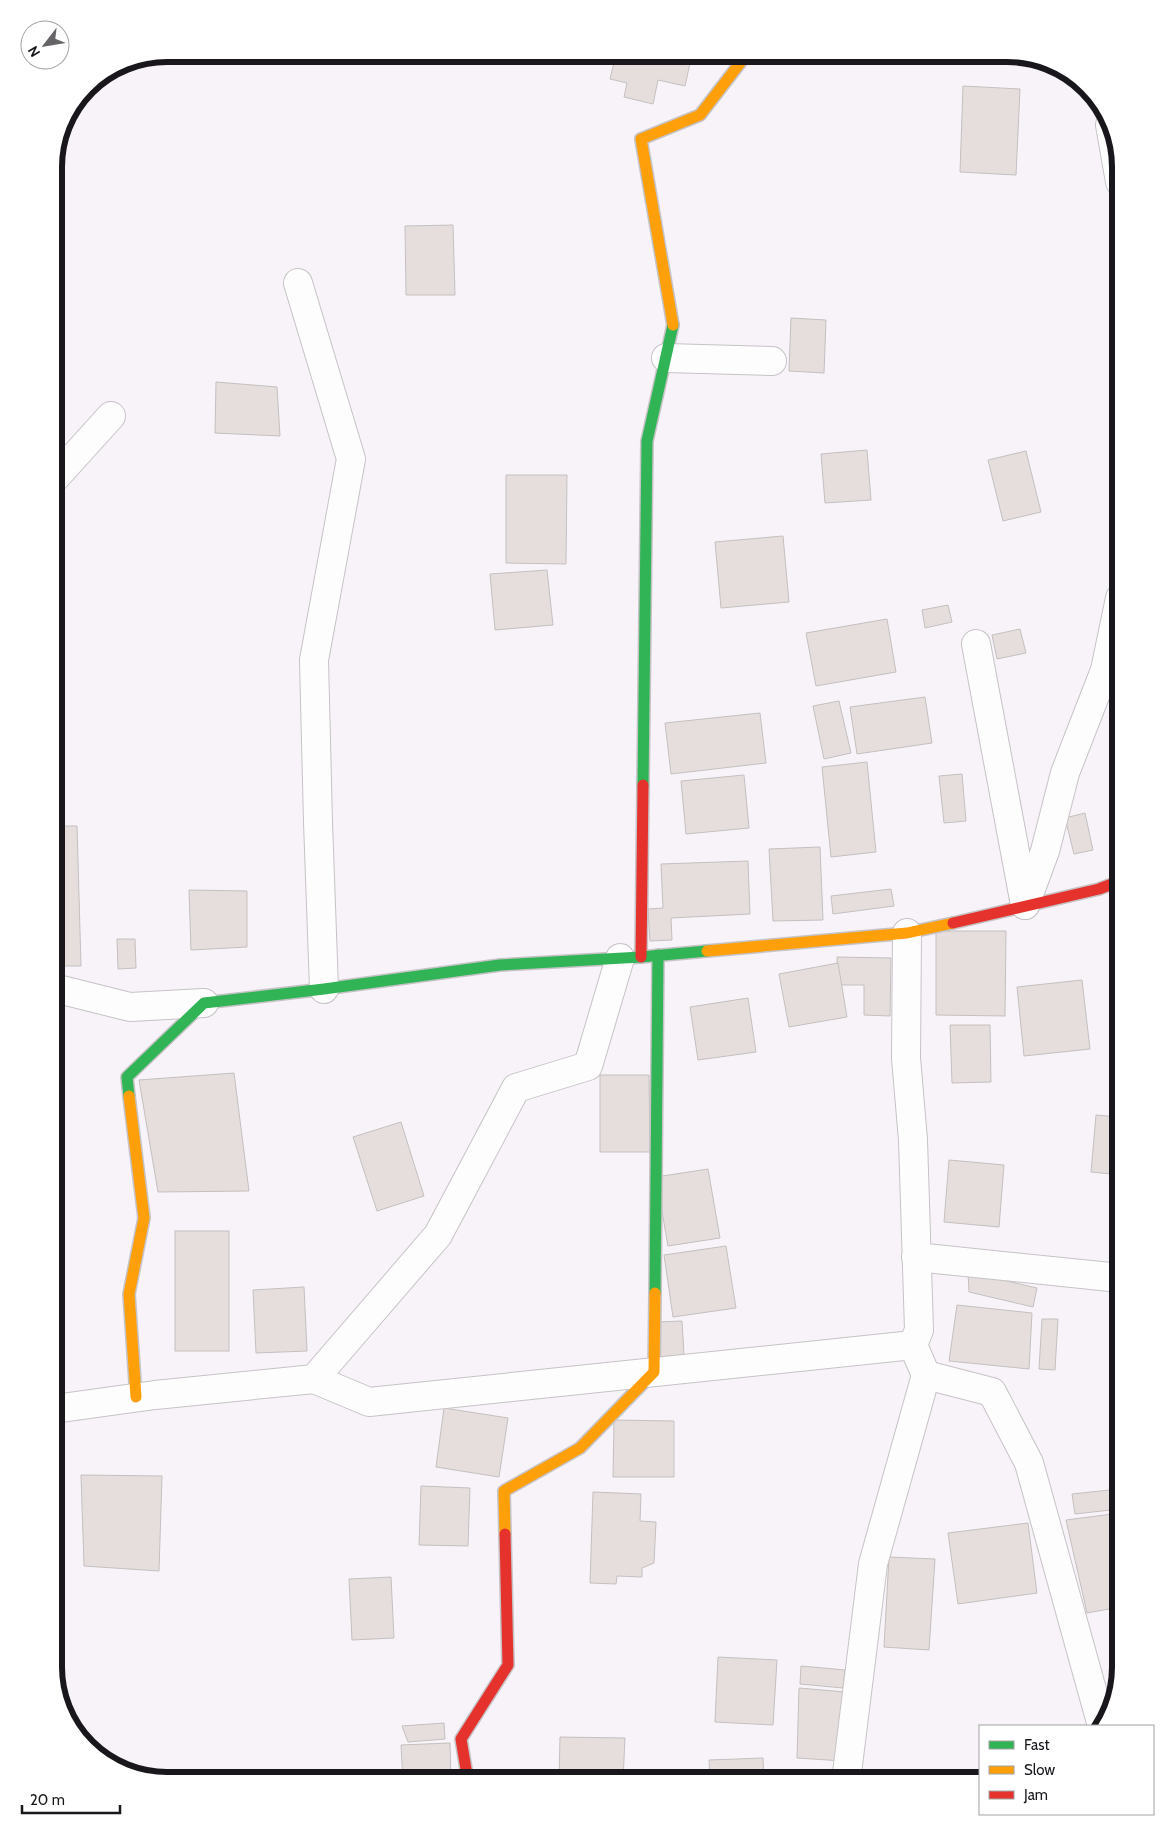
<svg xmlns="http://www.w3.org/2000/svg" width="1174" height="1835" viewBox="0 0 1174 1835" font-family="Cabin,sans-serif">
<rect width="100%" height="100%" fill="#f7f3f8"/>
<g fill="#e5dedc" stroke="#c4c0c0">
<path d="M616 54H692L685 86 658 80 653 104 624 97 627 83 610 79Z"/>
<path d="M963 86 1020 89 1016 175 960 172Z"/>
<path d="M453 225 455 295H406L405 226Z"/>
<path d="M791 318 826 320 824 373 789 371Z"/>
<path d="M216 382 277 387 280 436 215 433Z"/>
<path d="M867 450 871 500 825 503 821 454Z"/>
<path d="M1026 451 1041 512 1003 521 988 460Z"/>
<path d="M506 475H567L566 564 506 563Z"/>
<path d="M783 536 789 602 721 608 715 542Z"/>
<path d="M547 570 553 625 495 630 490 574Z"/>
<path d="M948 605 952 622 925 628 922 610Z"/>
<path d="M887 619 896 672 816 686 806 633Z"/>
<path d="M1020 629 1026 653 997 659 992 635Z"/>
<path d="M925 697 932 743 857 754 850 707Z"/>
<path d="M1120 698V741L1111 700Z"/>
<path d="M839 701 851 753 824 759 813 706Z"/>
<path d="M760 713 766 763 671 774 665 723Z"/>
<path d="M867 762 876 852 831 857 822 767Z"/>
<path d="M962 774 966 821 944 823 939 776Z"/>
<path d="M744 775 749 828 686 834 681 781Z"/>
<path d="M1085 813 1093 850 1074 854 1065 818Z"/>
<path d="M54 826H77L81 966H54Z"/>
<path d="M820 847 823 920 773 921 769 849Z"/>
<path d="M748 861 750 914 671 918 672 940 650 941 648 909 663 908 661 864Z"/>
<path d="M891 889 894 906 833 914 831 896Z"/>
<path d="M189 890 247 891V947L191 950Z"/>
<path d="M936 931H1006L1005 1016 936 1015Z"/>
<path d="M117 939H135L136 968 118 969Z"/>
<path d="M837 957 891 958 890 1016 864 1015V985H837Z"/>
<path d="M838 963 847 1017 789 1027 779 974Z"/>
<path d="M1082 980 1090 1049 1024 1056 1017 987Z"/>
<path d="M748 998 756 1052 698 1060 690 1007Z"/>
<path d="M950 1025H990L991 1082 952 1083Z"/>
<path d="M234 1073 249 1191 158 1192 139 1080Z"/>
<path d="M600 1075H649L650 1152H600Z"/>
<path d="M1096 1115 1120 1117V1175L1091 1172Z"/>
<path d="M401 1122 424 1196 377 1211 353 1137Z"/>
<path d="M949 1160 1004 1165 999 1227 944 1222Z"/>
<path d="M708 1169 720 1238 668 1246 656 1177Z"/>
<rect x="175" y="1231" width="54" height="120"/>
<path d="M726 1246 736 1308 673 1317 664 1255Z"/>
<path d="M968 1272 1037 1288 1033 1307 969 1292Z"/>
<path d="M304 1287 307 1351 256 1353 253 1290Z"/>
<path d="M957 1305 1032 1313 1029 1369 949 1361Z"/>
<path d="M1042 1319H1058L1055 1370 1039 1369Z"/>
<path d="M682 1321 684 1355 659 1357 658 1322Z"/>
<path d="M444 1408 508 1418 499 1477 436 1467Z"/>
<path d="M614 1420 674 1421V1477H613Z"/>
<path d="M81 1475 162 1476 159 1571 84 1566Z"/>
<path d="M421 1486 470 1488 468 1546 419 1545Z"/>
<path d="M1119 1489 1120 1509 1075 1514 1072 1494Z"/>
<path d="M593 1492 641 1494 640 1521 656 1522 654 1563 642 1568V1577L617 1576 616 1584 590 1583Z"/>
<path d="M1120 1513V1607L1087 1613 1066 1520Z"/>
<path d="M1028 1523 1037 1593 958 1604 948 1533Z"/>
<path d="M889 1557 935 1559 929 1650 884 1647Z"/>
<path d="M391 1577 394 1638 352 1640 349 1579Z"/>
<path d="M718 1657 777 1660 773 1725 715 1722Z"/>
<path d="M801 1666 845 1670 843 1688 800 1684Z"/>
<path d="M799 1688 845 1692 843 1761 797 1758Z"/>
<path d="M444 1723 445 1739 408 1742 402 1726Z"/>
<path d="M560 1737 625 1738 623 1781H559Z"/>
<path d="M450 1743 451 1781H403L401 1745Z"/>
<path d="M763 1758 764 1781H710L709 1760Z"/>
</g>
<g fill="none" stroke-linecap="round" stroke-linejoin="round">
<g stroke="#c6c3c6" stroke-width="30">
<g id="street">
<path d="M1110 125 1120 182"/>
<path d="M298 283 351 459 314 660 318 822 324 989"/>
<path d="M666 358 772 361"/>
<path d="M54 479 111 416"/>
<path d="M976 644 1025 905"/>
<path d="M1025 905 1045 851 1065 773 1105 670 1120 598"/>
<path d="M54 988 130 1007 204 1003"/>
<path d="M916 1257 1120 1278"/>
<path d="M926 1375 992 1392 1029 1463 1102 1726"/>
<path d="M314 1379 369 1402 913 1345"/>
<path d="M54 1409 155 1395 314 1379 438 1235 516 1088 588 1066 620 958"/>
<path d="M846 1781 873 1564 926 1375 913 1345 919 1330 913 1140 906 1058 907 933"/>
</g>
</g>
<g stroke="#c6c3c6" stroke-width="14">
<g id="fast">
<path d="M643 785 647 441 673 325"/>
<path d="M129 1096 127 1077 204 1003 324 989 500 965 641 957 707 951"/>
<path d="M655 1293 658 955"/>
</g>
</g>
<g stroke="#c6c3c6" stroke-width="14">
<g id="slow">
<path d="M673 325 641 139 700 115 747 54"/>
<path d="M707 951 907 933 953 923"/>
<path d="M129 1096 144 1218 129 1294 136 1397"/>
<path d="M505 1534 504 1491 580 1448 654 1372 655 1293"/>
</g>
</g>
<g stroke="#c6c3c6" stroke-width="14">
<g id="jam">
<path d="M953 923 1099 889 1120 881"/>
<path d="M641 957 643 785"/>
<path d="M468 1781 461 1739 508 1665 505 1534"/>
</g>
</g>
<use href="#street" stroke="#fefdfe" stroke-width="28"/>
<use href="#fast" stroke="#30b455" stroke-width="11"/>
<use href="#slow" stroke="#ff9f0a" stroke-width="11"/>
<use href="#jam" stroke="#e5322d" stroke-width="11"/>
</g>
<path d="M0 0H1174V1835H0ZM167 62H1007A105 105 0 0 1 1112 167V1667A105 105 0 0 1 1007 1772H167A105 105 0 0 1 62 1667V167A105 105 0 0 1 167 62Z" fill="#fff" fill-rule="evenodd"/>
<path fill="none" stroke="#19171b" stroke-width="6" d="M167 62H1007A105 105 0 0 1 1112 167V1667A105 105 0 0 1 1007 1772H167A105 105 0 0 1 62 1667V167A105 105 0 0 1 167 62Z"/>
<rect x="979" y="1725" width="175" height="90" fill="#ffffff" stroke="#a3a2a4"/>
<rect x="989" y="1741" width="25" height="8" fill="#30b455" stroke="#a3a2a4"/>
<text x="1024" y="1750" font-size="15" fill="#19171b">Fast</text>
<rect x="989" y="1766" width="25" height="8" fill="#ff9f0a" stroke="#a3a2a4"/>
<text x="1024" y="1775" font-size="15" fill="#19171b">Slow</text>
<rect x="989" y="1791" width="25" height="8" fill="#e5322d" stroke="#a3a2a4"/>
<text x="1024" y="1800" font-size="15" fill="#19171b">Jam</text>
<g transform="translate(45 45) rotate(239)"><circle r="24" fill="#ffffff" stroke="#a3a2a4"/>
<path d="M0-4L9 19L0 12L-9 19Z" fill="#676468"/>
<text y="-8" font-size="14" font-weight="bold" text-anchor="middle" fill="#19171b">N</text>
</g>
<path d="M22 1805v8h98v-8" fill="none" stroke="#19171b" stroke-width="2.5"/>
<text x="30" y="1805" font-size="15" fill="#19171b" stroke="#ffffff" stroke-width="4" paint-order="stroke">20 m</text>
</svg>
